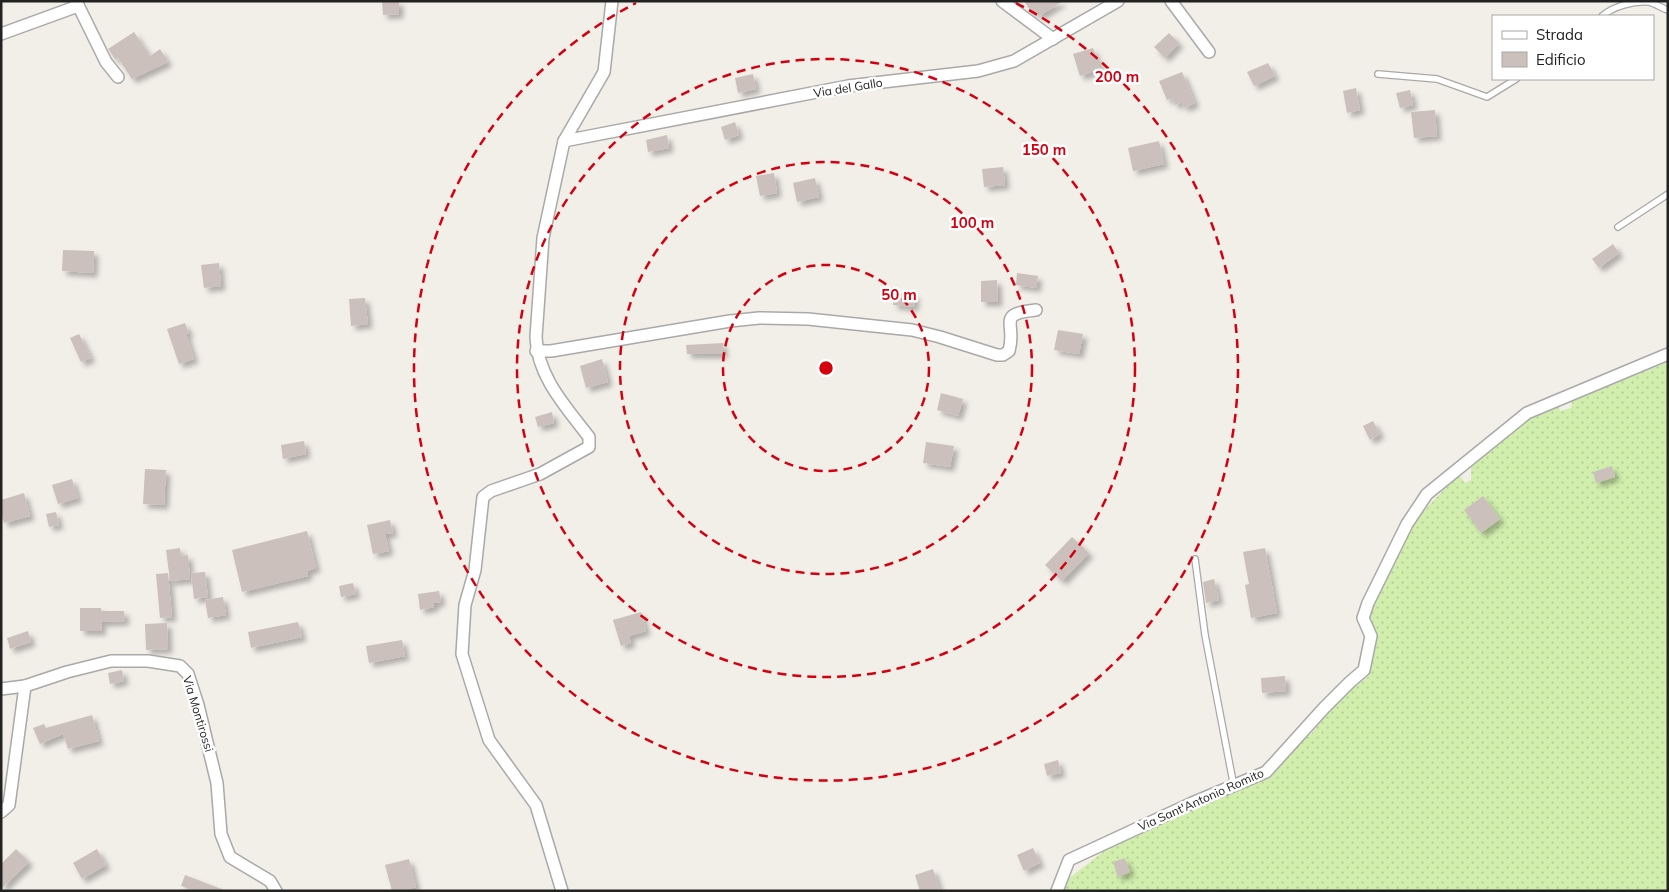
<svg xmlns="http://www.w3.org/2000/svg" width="1669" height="892" viewBox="0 0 1669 892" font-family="Mulish,sans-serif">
<defs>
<pattern id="grass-dots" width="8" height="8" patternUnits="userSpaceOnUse" patternTransform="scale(1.25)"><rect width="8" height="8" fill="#d1eead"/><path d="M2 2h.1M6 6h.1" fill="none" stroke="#b3cc95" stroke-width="1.8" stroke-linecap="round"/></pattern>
<filter id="shadow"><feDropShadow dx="4.5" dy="4.5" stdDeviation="2.5" flood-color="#0004"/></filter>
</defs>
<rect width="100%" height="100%" fill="#f2eee8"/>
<path fill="url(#grass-dots)" d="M1668 362V891H1063L1067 880 1108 848 1268 776 1291 750 1313 732 1334 703 1369 676 1378 637 1370 622 1369 616 1375 601 1416 519 1459 474 1465 483 1471 480V466L1529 416 1558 405 1560 411 1571 408 1572 401Z"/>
<g fill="#cbc0bb" filter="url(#shadow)">
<path d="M382 1H399V14L383 15Z"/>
<path d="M1024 1H1063L1039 16 1036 11 1032 13Z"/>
<path d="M134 32 150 56 160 49 168 62 132 79 118 58 115 59 108 49Z"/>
<path d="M1169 33 1179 43 1165 58 1154 47Z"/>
<path d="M1093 48 1100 69 1080 76 1073 54Z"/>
<path d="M1268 63 1275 76 1254 86 1247 72Z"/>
<path d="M1182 72 1195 103 1184 108 1182 102 1175 105 1172 98 1167 100 1159 81Z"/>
<path d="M753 74 756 89 738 93 735 78Z"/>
<path d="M1356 88 1360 110 1347 113 1343 91Z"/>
<path d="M1410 90 1413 105 1400 108 1396 93Z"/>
<path d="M1435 110 1437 136 1414 138 1411 112Z"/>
<path d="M735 122 739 135 725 140 721 127Z"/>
<path d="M667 135 669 148 648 152 646 140Z"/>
<path d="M1159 141 1164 164 1133 171 1128 148Z"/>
<path d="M1003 167 1005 185 984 187 982 169Z"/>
<path d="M774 173 777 193 760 196 756 176Z"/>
<path d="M815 178 819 197 797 202 793 183Z"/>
<path d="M1613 244 1619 253 1599 268 1592 259Z"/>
<path d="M63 250 94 251 93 273 62 271Z"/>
<path d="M219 263 221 286 204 288 201 265Z"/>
<path d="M1017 273 1038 276 1036 288 1016 285Z"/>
<path d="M997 280 998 302H981V281Z"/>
<path d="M894 293 915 294 914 307 893 305Z"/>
<path d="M365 298 368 324 351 326 349 299Z"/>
<path d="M185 323 189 334H186L194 359 179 364 167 329Z"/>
<path d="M1058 330 1083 334 1079 354 1054 350Z"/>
<path d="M79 334 91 358 81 362 70 338Z"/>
<path d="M723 343V354H687L686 345Z"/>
<path d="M602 359 608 382 586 388 580 366Z"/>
<path d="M941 393 963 399 958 416 937 410Z"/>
<path d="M552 412 554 423 538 427 535 417Z"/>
<path d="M1373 421 1380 434 1370 440 1363 426Z"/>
<path d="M304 441 306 454 283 459 281 445Z"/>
<path d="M926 442 954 446 950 467 923 463Z"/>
<path d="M1612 466 1615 477 1596 483 1593 472Z"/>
<path d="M145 469 166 470 164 505 143 504Z"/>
<path d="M72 479 78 498 58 504 52 485Z"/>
<path d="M24 493 30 516 4 523 1 512V500Z"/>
<path d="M1483 496 1500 519 1481 533 1464 510Z"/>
<path d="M56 512 59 525 49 527 46 514Z"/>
<path d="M390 520 393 533 385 534 389 551 373 554 367 525Z"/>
<path d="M307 531 316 568 307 571 308 576 242 592 232 550Z"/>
<path d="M1072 537 1089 553 1062 581 1045 565Z"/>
<path d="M180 548 181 556 188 555 190 579 170 581 166 550Z"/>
<path d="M1265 548 1277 613 1251 618 1245 585 1249 584 1243 552Z"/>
<path d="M205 572 208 597 194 599 191 573Z"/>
<path d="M168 573 172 617 160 618 156 574Z"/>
<path d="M1214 579 1219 600 1206 603 1203 582Z"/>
<path d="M353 583 356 594 341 597 339 586Z"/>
<path d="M439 591 441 602 434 603V607L420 610 418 594Z"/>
<path d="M223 597 226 615 208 618 205 600Z"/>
<path d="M80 608H101V611H124L125 621 101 622 102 631H80Z"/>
<path d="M641 612 646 631 629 636 631 643 621 646 613 620Z"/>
<path d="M298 622 302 637 251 648 248 632Z"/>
<path d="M167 623 168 649 146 650 145 624Z"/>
<path d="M28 631 31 642 10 649 7 638Z"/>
<path d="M402 640 405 656 369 663 366 646Z"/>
<path d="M122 670 124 681 110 684 108 673Z"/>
<path d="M1285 676 1286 691 1262 693 1261 678Z"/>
<path d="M92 715 99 741 68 749 63 734 40 744 33 728 44 724 46 728Z"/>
<path d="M1058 760 1061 773 1047 776 1044 764Z"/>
<path d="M1033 848 1040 863 1024 871 1017 855Z"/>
<path d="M16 849 29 862 1 889V864Z"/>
<path d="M97 849 106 865 82 879 73 863Z"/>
<path d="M1125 858 1130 872 1118 877 1113 862Z"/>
<path d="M409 859 416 887 401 891H392L385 865Z"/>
<path d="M933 869 940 891H920L915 875Z"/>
<path d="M185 875 224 890V891H195L181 886Z"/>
</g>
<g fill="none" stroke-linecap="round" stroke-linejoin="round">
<g stroke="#a9a9a9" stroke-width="8">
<g id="lane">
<path d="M1602 16C1614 6 1633 1 1649 2 1655 3 1661 8 1668 10"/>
<path d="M1378 74 1437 79 1487 97 1516 79"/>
<path d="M1618 227 1668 194"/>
<path d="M1195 559 1205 635 1234 787"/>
</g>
</g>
<g stroke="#a9a9a9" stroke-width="14">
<g id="street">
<path d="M76 1 106 62 118 77"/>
<path d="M1002 1 1053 39"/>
<path d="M1171 1 1209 52"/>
<path d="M1 34 78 6"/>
<path d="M564 141 848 86 978 71 1014 61 1118 1"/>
<path d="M536 351H551L730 321 759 318 808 319 912 330 940 337 997 355H1003L1009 351C1017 323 995 314 1036 310"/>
<path d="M1 689 25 686 67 672 111 661H148L180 666 188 674 198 705 217 783 221 834 230 857 270 881 276 891"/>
<path d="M1 812 9 805 25 686"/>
<path d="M562 891 536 805 489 740 462 654 465 605 475 570 483 497 491 491 540 474 589 447V437C566 407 537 376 536 337L543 238 564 141 604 72 612 1"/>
<path d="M1057 891 1069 860 1192 803 1266 772 1324 708 1350 682 1364 670 1371 636 1363 618 1368 603 1407 524 1427 494 1527 413 1668 354"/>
</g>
</g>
<use href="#lane" stroke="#fff" stroke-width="5.5"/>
<use href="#street" stroke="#fff" stroke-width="11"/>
</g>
<g fill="none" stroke="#d4000f" stroke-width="2.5" stroke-dasharray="9 6">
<circle cx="826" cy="368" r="103"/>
<circle cx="826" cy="368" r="206"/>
<circle cx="826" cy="368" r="309"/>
<path d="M1016 3A412 412 0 1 1 636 3"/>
</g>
<g text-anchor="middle" stroke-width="5" stroke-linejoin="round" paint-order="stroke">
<g font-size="12" fill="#222" stroke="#fff">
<text transform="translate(848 88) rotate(-9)" y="4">Via del Gallo</text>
<text transform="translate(198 714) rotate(73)" y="4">Via Montirossi</text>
<text transform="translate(1201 800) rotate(-24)" y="4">Via Sant'Antonio Romito</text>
</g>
</g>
<circle cx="826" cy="368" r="8" fill="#d4000f" stroke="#fff" stroke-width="2.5"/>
<g font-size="15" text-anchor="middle" font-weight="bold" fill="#d4000f" stroke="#fff" stroke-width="5" stroke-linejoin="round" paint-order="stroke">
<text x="1117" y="82">200 m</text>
<text x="1044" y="155">150 m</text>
<text x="972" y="228">100 m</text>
<text x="899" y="300">50 m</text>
</g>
<rect width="1669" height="892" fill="none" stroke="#222222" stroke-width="5"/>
<rect x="1492" y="15" width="162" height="65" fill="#ffffff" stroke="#a7a7a7"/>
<rect x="1502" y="31" width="25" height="8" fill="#ffffff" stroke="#a7a7a7"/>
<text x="1536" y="40" font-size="15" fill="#222222">Strada</text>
<rect x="1502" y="52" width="25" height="15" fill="#cbc0bb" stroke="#a7a7a7"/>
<text x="1536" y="65" font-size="15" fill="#222222">Edificio</text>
</svg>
